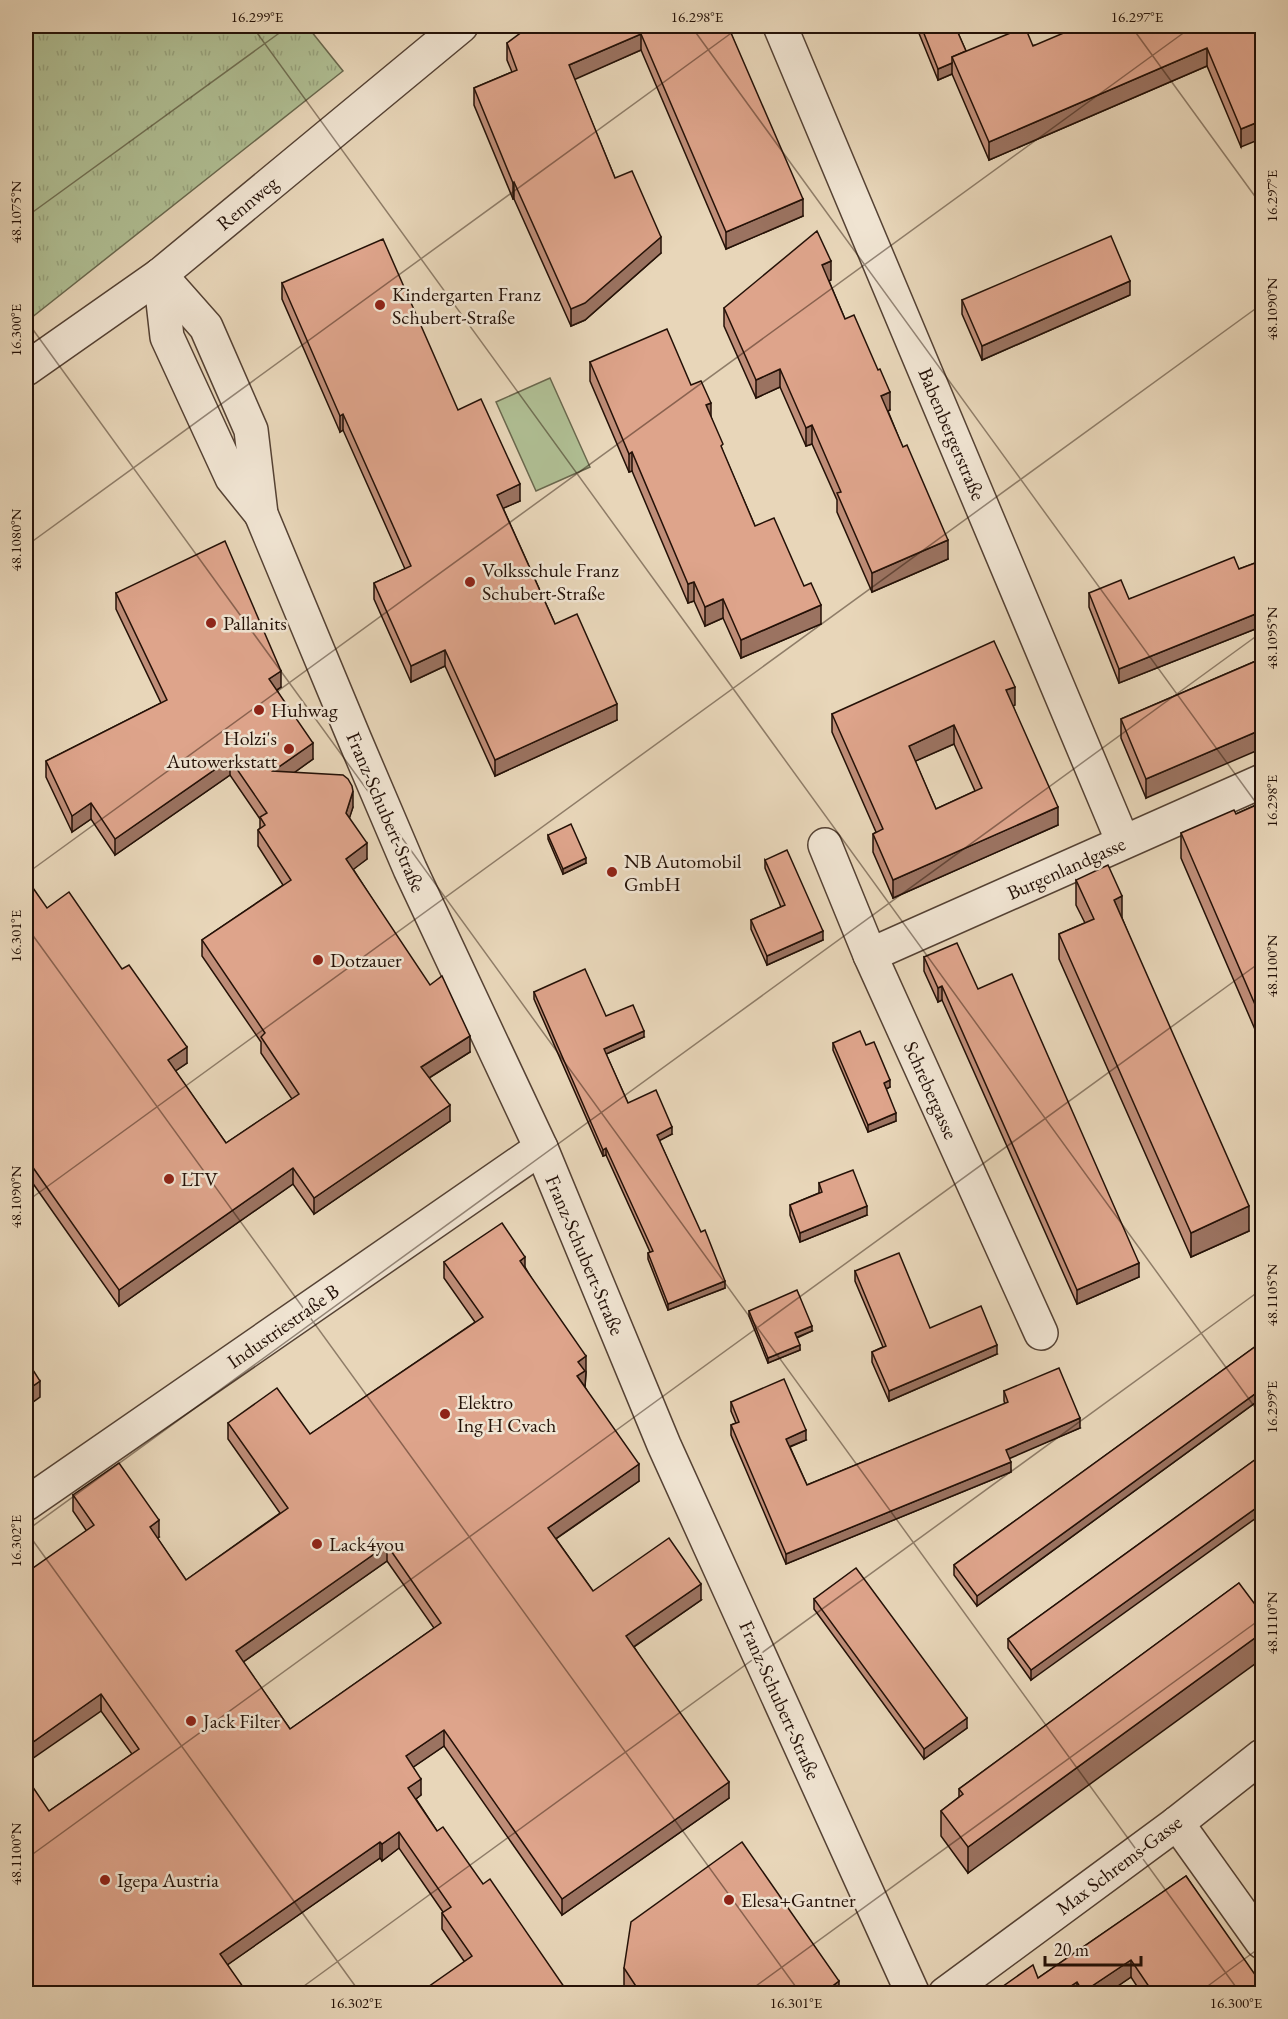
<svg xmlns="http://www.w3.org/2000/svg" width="1288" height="2019" viewBox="0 0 1288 2019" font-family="'EB Garamond',serif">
<defs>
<pattern id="grass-tufts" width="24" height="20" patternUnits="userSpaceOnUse" patternTransform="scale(1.5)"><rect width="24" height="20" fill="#b0bf94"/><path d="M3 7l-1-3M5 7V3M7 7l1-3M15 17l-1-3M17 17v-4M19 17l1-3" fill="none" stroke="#97a37e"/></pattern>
</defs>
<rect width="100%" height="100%" fill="#e8d6b9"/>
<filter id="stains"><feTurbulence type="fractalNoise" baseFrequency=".00333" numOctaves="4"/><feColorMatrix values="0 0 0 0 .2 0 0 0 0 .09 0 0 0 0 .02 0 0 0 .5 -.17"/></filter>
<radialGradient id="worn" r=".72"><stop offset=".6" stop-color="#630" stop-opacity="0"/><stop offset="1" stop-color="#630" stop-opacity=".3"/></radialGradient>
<path fill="url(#grass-tufts)" stroke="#6a684e" stroke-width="1.5" d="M26 26H307L343 71 26 322Z"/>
<path fill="#b0bf94" stroke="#6a684e" stroke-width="1.5" d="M550 378 590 467 536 491 496 402Z"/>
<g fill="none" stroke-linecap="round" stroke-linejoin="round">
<g stroke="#554234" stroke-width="36">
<g id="street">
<path d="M780 26 1123 842"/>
<path d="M160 275 206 327 251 430 261 514 355 740 410 869 541 1148 664 1445 913 1994"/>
<path d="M160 275 167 337 232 478 261 514"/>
<path d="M26 369 160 275 461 26"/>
<path d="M825 845 870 955 1041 1333"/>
<path d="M870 955 1262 781"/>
<path d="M26 1504 541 1148"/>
<path d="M1177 1823 1262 1942"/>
<path d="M945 1994 1177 1823 1262 1756"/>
</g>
</g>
<use href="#street" stroke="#f0e4d2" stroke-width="33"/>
</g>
<g fill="#bf8d78" stroke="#241107" stroke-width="1.5" fill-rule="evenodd">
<path d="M728 26 803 216 726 249 641 50 574 79 615 178 661 253 585 320 571 326 514 199H513L474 105V88L512 72 507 60V43Z"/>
<path d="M916 26H955L966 51 1263 26 1241 147 1207 66 989 160 952 74 938 80Z"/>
<path d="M831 280 829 281 845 319 890 410 888 411 948 559 872 592 837 512V500L812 444 806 446 780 387 756 398 724 326V308Z"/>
<path d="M282 283 458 410 520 501 503 508 555 624 617 720 495 776 445 666 411 682 374 599V583L405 569 343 430 340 432 282 299Z"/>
<path d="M1130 295 982 360 962 314V300Z"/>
<path d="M590 362 691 385 711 417 723 452 755 526 821 624 741 658 723 618 705 626 694 601 688 603 632 471 629 472 590 381Z"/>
<path d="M1263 560V626L1119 683 1089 607V593L1129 599 1239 569Z"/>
<path d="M116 593 281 687 277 690 313 759 295 772 353 807 349 818 367 859 353 869 470 1052 429 1078 450 1121 314 1214 293 1184 119 1306 27 1175 26 1176 47 908 187 1063 175 1071 226 1143 292 1099 261 1053V1042L202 956V940L283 885 258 846V830L260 828V819L230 775 115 855 91 819 72 832 46 777V761L161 703 116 609Z"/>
<path d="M1263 658 1146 798 1121 738V719Z"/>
<path d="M1015 705 1013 706 1058 825 893 898 873 852V834L876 832 832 732V714ZM954 744 975 791 936 809 915 761Z"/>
<path d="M1263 802V1048L1181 858V833L1236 814Z"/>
<path d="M548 835 586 863 563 874 548 839Z"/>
<path d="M765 860 823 940 767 965 751 929V920L781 907 765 868Z"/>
<path d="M1076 880 1122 918 1249 1231 1191 1257 1059 959V934L1085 923 1076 905Z"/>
<path d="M924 957 978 989 1139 1277 1077 1304 942 1000 938 1002 924 971Z"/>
<path d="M534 992 606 1016 644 1037 606 1054 628 1103 672 1134 659 1140 725 1288 668 1310 648 1259V1253L650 1252 606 1155 603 1156 534 999Z"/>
<path d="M833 1043 866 1045 890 1087 886 1089 896 1121 868 1132 833 1050Z"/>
<path d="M819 1183 867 1215 800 1242 790 1215V1205L819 1193Z"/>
<path d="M444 1262 525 1267 586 1372 585 1387 639 1481 556 1539 593 1591 701 1600 634 1647 729 1798 562 1915 444 1746 413 1767 421 1795 416 1799 437 1831 483 1884 569 1994 464 1961 442 1929V1913L443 1912 399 1848 382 1861 380 1858 228 1964 49 1811 132 1754 101 1711 86 1530 73 1511V1495L159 1537 157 1538 186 1580 280 1513 228 1439V1423L310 1434 475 1322 444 1278ZM387 1561 434 1628 290 1729 243 1662Z"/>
<path d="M855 1271 930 1328 997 1354 889 1401 872 1362V1352L883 1347 855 1281Z"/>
<path d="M749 1311 812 1331 797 1338 800 1350 768 1363 749 1316Z"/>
<path d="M1263 1341V1397L977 1606 954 1575V1565Z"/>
<path d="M1004 1391 1080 1428 1009 1458 1011 1472 786 1564 731 1435V1425L736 1423 731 1411V1402L806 1440 790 1447 807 1485 1005 1404 1004 1401Z"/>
<path d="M1263 1454 1031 1680 1008 1648V1639Z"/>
<path d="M1239 1583 968 1873 941 1836V1811L959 1797V1789Z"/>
<path d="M814 1599 967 1728 924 1759 814 1609Z"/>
<path d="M1186 1876 1263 1994H1142L1131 1977 1106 1994H992L1038 1978Z"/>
<path d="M624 1968 839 1994H629L624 1986Z"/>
</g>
<g fill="#9b7361" stroke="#241107" stroke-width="1.5">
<path d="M641 34V50L569 82V65Z"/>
<path d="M1207 48V66L989 160V142Z"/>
<path d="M952 63V74L938 80V69Z"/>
<path d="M1263 120V138L1241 147V129Z"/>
<path d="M514 182V199H513V183Z"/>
<path d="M803 199V216L726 249V232Z"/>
<path d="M661 237V253L585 320 571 326V309Z"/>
<path d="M831 261V280L822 283V265Z"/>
<path d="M1130 281V295L982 360V346Z"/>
<path d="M780 369V387L756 398V380Z"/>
<path d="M890 392V410L881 414V396Z"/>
<path d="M711 403V421L706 405Z"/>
<path d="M343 414V430L340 432V416Z"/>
<path d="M812 425V444L806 446V428Z"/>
<path d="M632 452V471L629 472V454Z"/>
<path d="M520 484V501L497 511V495Z"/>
<path d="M948 540V559L872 592V573Z"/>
<path d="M694 582V601L688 603V584Z"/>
<path d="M723 599V618L705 626V607Z"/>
<path d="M821 605V624L741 658V640Z"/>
<path d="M1263 611V626L1119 683V669Z"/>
<path d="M445 650V666L411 682V666Z"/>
<path d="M281 671V687L269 695V679Z"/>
<path d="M1015 687V705L1006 709V690Z"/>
<path d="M617 704V720L495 776V760Z"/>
<path d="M954 725V744L909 764V746Z"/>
<path d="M1263 729V748L1146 798V779Z"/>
<path d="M313 743V759L273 788V771Z"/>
<path d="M230 759V775L115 855V839Z"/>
<path d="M353 791V807L346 829V813Z"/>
<path d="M91 803V819L72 832V816Z"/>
<path d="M1058 807V825L893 898V880Z"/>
<path d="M367 843V859L346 875V859Z"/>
<path d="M586 858V863L563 874V869Z"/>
<path d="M1122 896V921L1114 900Z"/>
<path d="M823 931V940L767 965V956Z"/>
<path d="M942 986V1000L938 1002V988Z"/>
<path d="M644 1031V1037L604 1055V1049Z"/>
<path d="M470 1036V1052L421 1083V1067Z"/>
<path d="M187 1047V1063L168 1076V1060Z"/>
<path d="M890 1080V1087L884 1090V1083Z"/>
<path d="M450 1105V1121L314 1214V1198Z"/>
<path d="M896 1113V1121L868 1132V1125Z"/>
<path d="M672 1127V1134L657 1142V1135Z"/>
<path d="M606 1148V1155L603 1156V1150Z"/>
<path d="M27 1159V1175L26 1176V1160Z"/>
<path d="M293 1168V1184L119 1306V1290Z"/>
<path d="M867 1206V1215L800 1242V1233Z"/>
<path d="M1249 1206V1231L1191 1257V1233Z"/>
<path d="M525 1257V1273L520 1261Z"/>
<path d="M1139 1263V1277L1077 1304V1290Z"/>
<path d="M725 1281V1288L668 1310V1304Z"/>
<path d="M812 1326V1331L795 1338V1333Z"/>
<path d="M800 1345V1350L768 1363V1358Z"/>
<path d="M997 1345V1354L889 1401V1391Z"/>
<path d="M586 1356V1372L585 1387 577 1376 578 1362Z"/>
<path d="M40 1381V1397L26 1407V1391Z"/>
<path d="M1263 1388V1397L977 1606V1596Z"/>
<path d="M1080 1418V1428L1006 1460V1450Z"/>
<path d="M806 1430V1440L786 1448V1439Z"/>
<path d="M1011 1462V1472L786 1564V1554Z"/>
<path d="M639 1464V1481L548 1544V1528Z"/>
<path d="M1263 1503V1513L1031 1680V1670Z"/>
<path d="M159 1520V1537L150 1543V1527Z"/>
<path d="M387 1545V1561L236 1667V1651Z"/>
<path d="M701 1584V1600L626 1652V1636Z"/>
<path d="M1263 1632V1658L968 1873V1847Z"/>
<path d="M101 1694V1711L26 1763V1747Z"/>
<path d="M967 1718V1728L924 1759V1749Z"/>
<path d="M444 1730V1746L406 1772V1756Z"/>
<path d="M421 1779V1795L408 1805V1788Z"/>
<path d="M729 1782V1798L562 1915V1899Z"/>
<path d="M399 1832V1848L382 1861V1844Z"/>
<path d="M380 1842V1858L220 1970V1954Z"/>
<path d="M1131 1960V1977L1106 1994H1083V1992Z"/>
<path d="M839 1981V1994H822Z"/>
<path d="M1077 1982V1994H1059Z"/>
</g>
<g fill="#dea48b" stroke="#241107" stroke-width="1.5" fill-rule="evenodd">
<path d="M530 26H728L803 199 726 232 641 34 569 65 615 178 632 171 661 237 585 303 571 309 514 182 513 183 474 88 517 70 507 43Z"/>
<path d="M921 26H955L966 51 952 57V63L938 69Z"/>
<path d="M1080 26H1263V120L1241 129 1207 48 989 142 952 57 1025 27 1033 46Z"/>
<path d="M817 231 831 261 822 265 845 319 854 315 878 370 880 369 890 392 881 396 903 447 907 445 948 540 872 573 837 493 841 492 812 425 806 428 780 369 756 380 724 308Z"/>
<path d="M1111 236 1130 281 982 346 962 300Z"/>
<path d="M383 239 458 410 481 399 520 484 497 495 555 624 577 614 617 704 495 760 445 650 411 666 374 583 411 566 343 414 340 416 282 283Z"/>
<path d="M667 329 691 385 701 381 711 403 706 405 723 444 721 446 755 526 774 518 804 586 811 583 821 605 741 640 723 599 705 607 694 582 688 584 632 452 629 454 590 362Z"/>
<path d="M225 541 281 671 269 679 313 743 273 771 343 775 348 779 352 786 353 791 346 813 367 843 346 859 430 985 442 976 470 1036 421 1067 450 1105 314 1198 293 1168 119 1290 27 1159 26 1160V878L47 908 69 892 122 969 129 965 187 1047 168 1060 226 1143 299 1094 261 1037 265 1033 202 940 291 880 258 830 265 825 260 817 267 813 230 759 115 839 91 803 72 816 46 761 167 700 116 593Z"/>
<path d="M1234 557 1239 569 1263 560V611L1119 669 1089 593 1121 580 1129 599Z"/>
<path d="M994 641 1015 687 1006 690 1058 807 893 880 873 834 883 829 832 714ZM954 725 982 788 936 809 909 746Z"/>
<path d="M1263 658V729L1146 779 1121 719Z"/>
<path d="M1263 802V1023L1181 833 1234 810 1236 814Z"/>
<path d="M571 824 586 858 563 869 548 835Z"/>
<path d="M787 850 823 931 767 956 751 920 785 905 765 860Z"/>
<path d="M1108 865 1122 896 1114 900 1249 1206 1191 1233 1059 934 1094 919 1076 880Z"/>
<path d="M957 943 978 989 1012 974 1139 1263 1077 1290 942 986 938 988 924 957Z"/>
<path d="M585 969 606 1016 633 1005 644 1031 604 1049 628 1103 656 1090 672 1127 657 1135 701 1232 705 1230 725 1281 668 1304 648 1253 653 1251 606 1148 603 1150 534 992Z"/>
<path d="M860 1031 866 1045 874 1042 890 1080 884 1083 896 1113 868 1125 833 1043Z"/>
<path d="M853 1170 867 1206 800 1233 790 1205 822 1192 819 1183Z"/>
<path d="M502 1223 525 1257 520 1261 586 1356 578 1362 585 1371 577 1376 639 1464 548 1528 593 1591 669 1538 701 1584 626 1636 729 1782 562 1899 444 1730 406 1756 421 1779 408 1788 437 1831 443 1827 483 1884 490 1879 569 1994H418L472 1956 442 1913 451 1907 399 1832 382 1844 380 1842 220 1954 248 1994H26V1777L49 1811 139 1749 101 1694 26 1747V1573L94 1525 73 1495 119 1463 159 1520 150 1527 186 1580 288 1508 228 1423 277 1388 310 1434 483 1317 444 1262ZM387 1545 441 1623 290 1729 236 1651Z"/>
<path d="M899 1253 930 1328 981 1306 997 1345 889 1391 872 1352 886 1346 855 1271Z"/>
<path d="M797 1290 812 1326 795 1333 800 1345 768 1358 749 1311Z"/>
<path d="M1263 1341V1388L977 1596 954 1565Z"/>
<path d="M26 1359 40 1381 26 1391Z"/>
<path d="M1059 1368 1080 1418 1006 1450 1011 1462 786 1554 731 1425 739 1422 731 1402 784 1379 806 1430 786 1439 807 1485 1008 1402 1004 1391Z"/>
<path d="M1263 1454V1503L1031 1670 1008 1639Z"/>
<path d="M856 1568 967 1718 924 1749 814 1599Z"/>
<path d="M1239 1583 1263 1615V1632L968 1847 941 1811 963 1794 959 1789Z"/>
<path d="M742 1842 839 1981 822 1994H641L624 1968 631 1922Z"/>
<path d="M1186 1876 1263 1986V1994H1154L1131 1960 1083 1992 1077 1982 1059 1994H992L1033 1965 1038 1978Z"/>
</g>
<path fill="none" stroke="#241107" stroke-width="1.5" stroke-opacity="0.45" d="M252 26 1262 1417M691 26 1262 811M1131 26 1262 206M26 217 289 26M26 320 1241 1994M26 546 741 26M26 874 1193 26M26 926 801 1994M26 1202 1262 304M26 1531 361 1994M26 1531 1262 632M26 1859 1262 961M293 1994 1262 1289M745 1994 1262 1618M1197 1994 1262 1946"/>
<g fill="#8f2418" stroke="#f0e4d2" stroke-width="2">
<circle cx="380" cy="305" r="6"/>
<circle cx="470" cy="582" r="6"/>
<circle cx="211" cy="623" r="6"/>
<circle cx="259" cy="710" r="6"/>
<circle cx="289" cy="749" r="6"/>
<circle cx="612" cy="872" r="6"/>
<circle cx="318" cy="960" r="6"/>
<circle cx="169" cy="1179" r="6"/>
<circle cx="445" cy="1414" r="6"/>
<circle cx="317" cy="1544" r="6"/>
<circle cx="191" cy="1721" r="6"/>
<circle cx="105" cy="1880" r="6"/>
<circle cx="729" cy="1900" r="6"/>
</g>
<g text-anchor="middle" stroke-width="5" stroke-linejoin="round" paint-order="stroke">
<g font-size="20" fill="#241107" stroke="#f0e4d2">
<text transform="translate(247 203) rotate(-40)" y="7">Rennweg</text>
<text transform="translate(952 434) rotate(67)" y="7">Babenbergerstraße</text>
<text transform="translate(386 812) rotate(67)" y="7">Franz-Schubert-Straße</text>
<text transform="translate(1066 868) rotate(-24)" y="7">Burgenlandgasse</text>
<text transform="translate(931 1090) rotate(66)" y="7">Schrebergasse</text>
<text transform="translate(585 1255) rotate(67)" y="7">Franz-Schubert-Straße</text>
<text transform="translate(283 1326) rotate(-35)" y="7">Industriestraße B</text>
<text transform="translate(780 1700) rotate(66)" y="7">Franz-Schubert-Straße</text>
<text transform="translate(1119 1865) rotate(-37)" y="7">Max Schrems-Gasse</text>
</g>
<g font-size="20" fill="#241107" stroke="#f0e4d2" text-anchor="start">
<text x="392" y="301">Kindergarten Franz<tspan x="392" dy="23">Schubert-Straße</tspan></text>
<text x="482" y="577">Volksschule Franz<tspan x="482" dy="23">Schubert-Straße</tspan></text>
<text x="223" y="630">Pallanits</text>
<text x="271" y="717">Huhwag</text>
<text x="277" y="745" text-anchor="end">Holzi's<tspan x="277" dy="23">Autowerkstatt</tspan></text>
<text x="624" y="868">NB Automobil<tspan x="624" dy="23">GmbH</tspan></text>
<text x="330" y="967">Dotzauer</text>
<text x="181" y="1186">LTV</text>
<text x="457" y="1409">Elektro<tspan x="457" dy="23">Ing H Cvach</tspan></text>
<text x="329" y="1551">Lack4you</text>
<text x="203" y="1728">Jack Filter</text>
<text x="117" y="1887">Igepa Austria</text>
<text x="741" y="1907">Elesa+Gantner</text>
</g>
</g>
<rect width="1288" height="2019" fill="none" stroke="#e8d6b9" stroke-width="66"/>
<path d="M1045 1956v9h96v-9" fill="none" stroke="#241107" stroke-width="3"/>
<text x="1054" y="1956" font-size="18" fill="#241107" stroke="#f0e4d2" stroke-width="4.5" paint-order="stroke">20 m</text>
<rect x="33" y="33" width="1222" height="1953" fill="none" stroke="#241107" stroke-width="2"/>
<g font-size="15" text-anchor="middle" fill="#241107">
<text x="257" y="22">16.299°E</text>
<text x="697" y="22">16.298°E</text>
<text x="1137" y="22">16.297°E</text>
<text transform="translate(1272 196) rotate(-90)" y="5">16.297°E</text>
<text transform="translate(16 212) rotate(-90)" y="5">48.1075°N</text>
<text transform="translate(1272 309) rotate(-90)" y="5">48.1090°N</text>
<text transform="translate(16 330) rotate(-90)" y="5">16.300°E</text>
<text transform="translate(16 540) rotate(-90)" y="5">48.1080°N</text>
<text transform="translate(1272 638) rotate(-90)" y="5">48.1095°N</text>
<text transform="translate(1272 801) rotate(-90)" y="5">16.298°E</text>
<text transform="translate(16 936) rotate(-90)" y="5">16.301°E</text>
<text transform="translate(1272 966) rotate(-90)" y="5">48.1100°N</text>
<text transform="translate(16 1197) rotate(-90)" y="5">48.1090°N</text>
<text transform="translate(1272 1295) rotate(-90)" y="5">48.1105°N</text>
<text transform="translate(1272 1407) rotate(-90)" y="5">16.299°E</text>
<text transform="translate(16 1541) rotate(-90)" y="5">16.302°E</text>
<text transform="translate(1272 1623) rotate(-90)" y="5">48.1110°N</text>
<text transform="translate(16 1854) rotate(-90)" y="5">48.1100°N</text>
<text x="356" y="2008">16.302°E</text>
<text x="796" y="2008">16.301°E</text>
<text x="1236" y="2008">16.300°E</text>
</g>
<rect width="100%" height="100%" filter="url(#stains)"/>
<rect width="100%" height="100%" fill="url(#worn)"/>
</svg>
